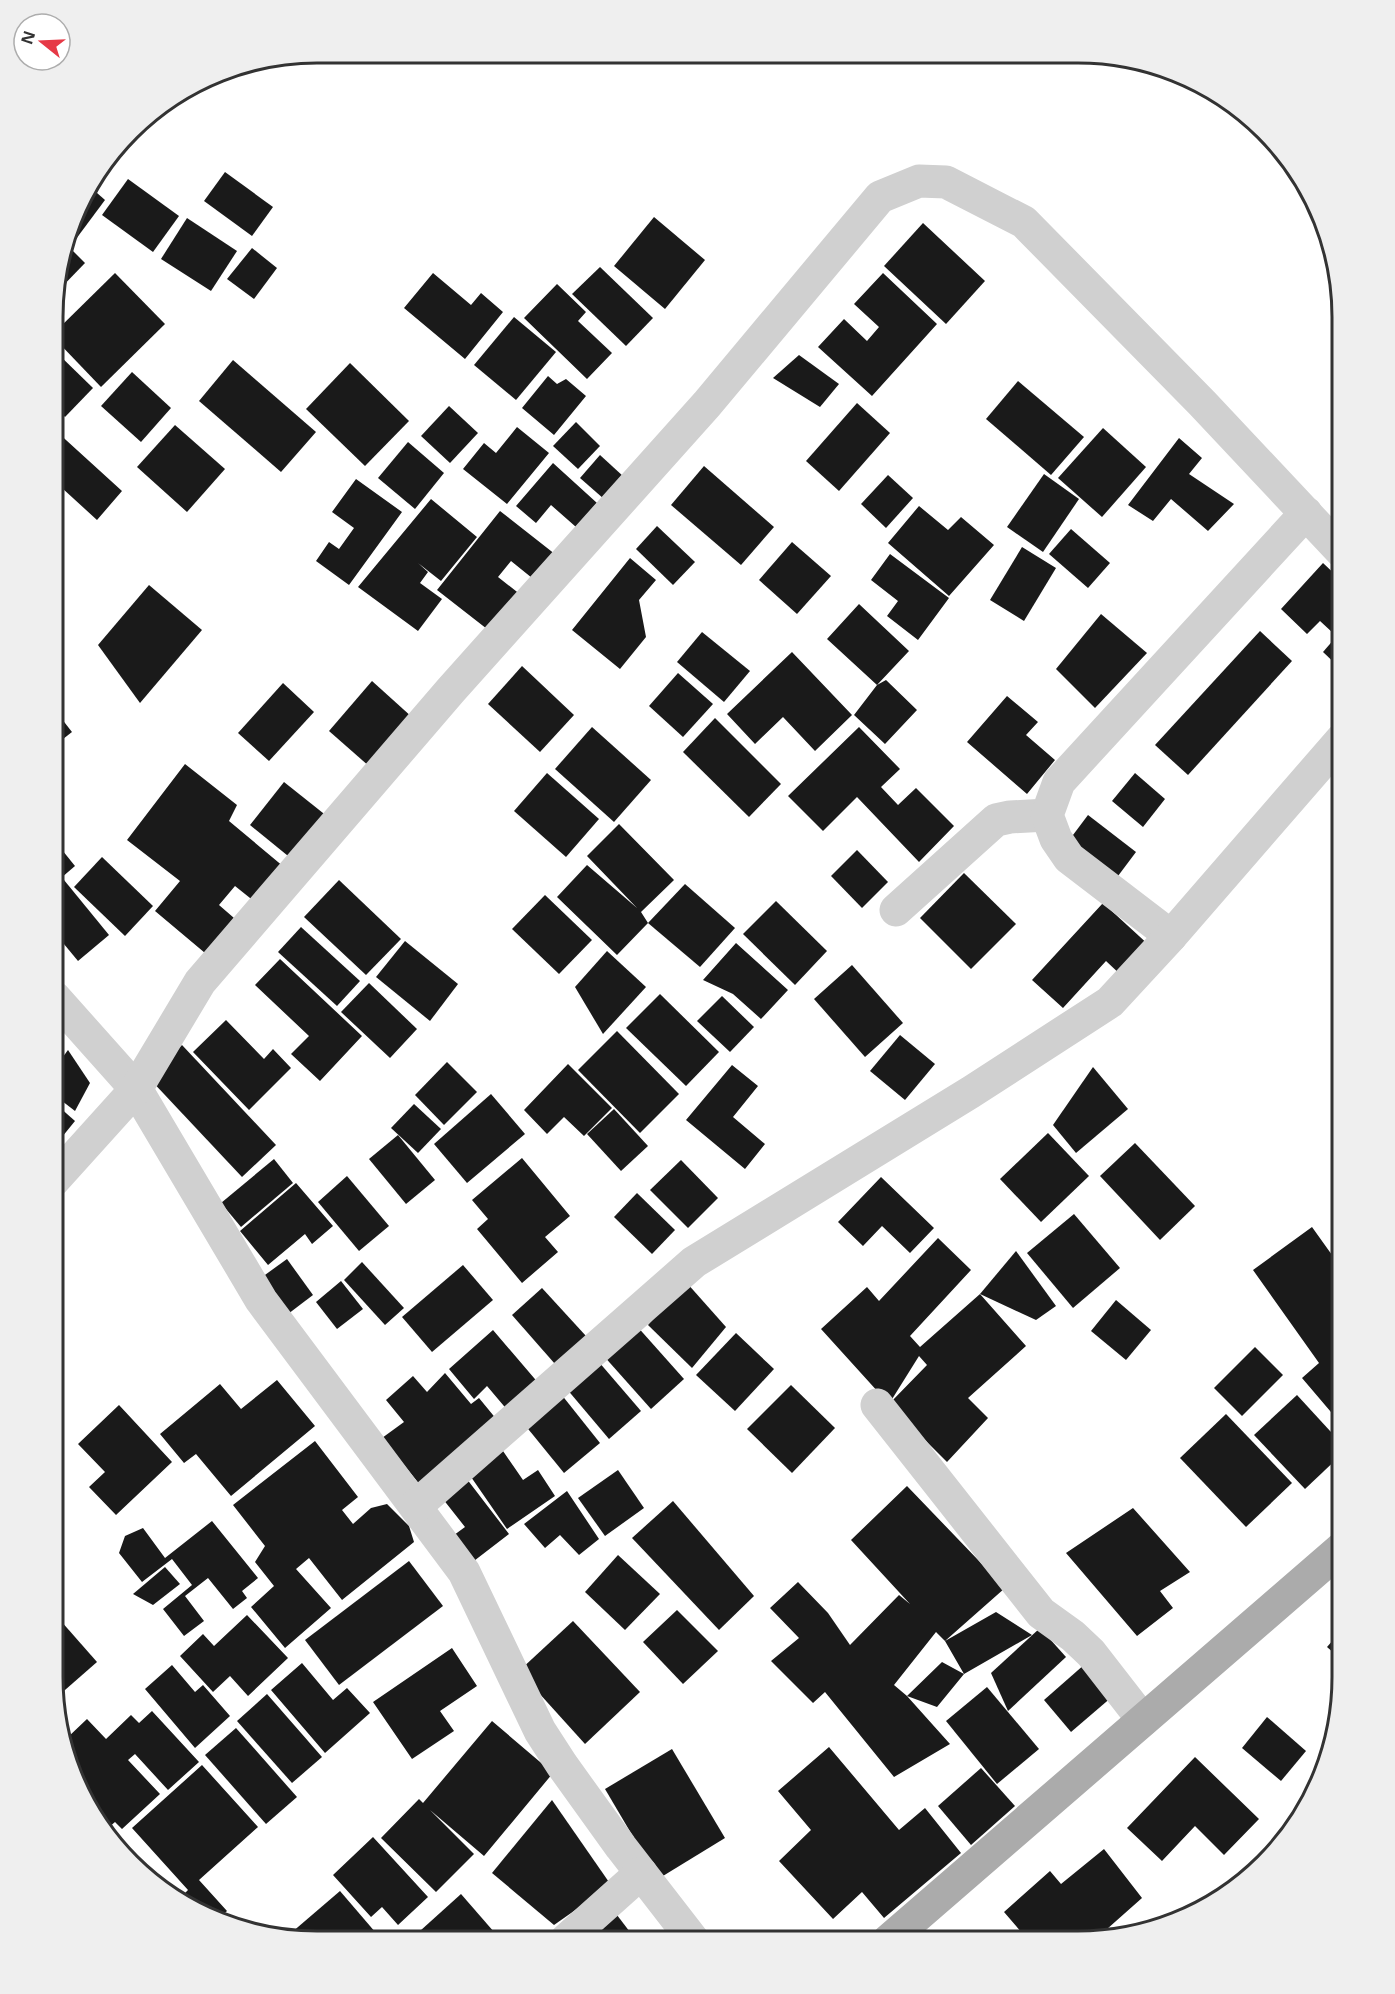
<svg xmlns="http://www.w3.org/2000/svg" width="1395" height="1994" viewBox="0 0 1395 1994" font-family="'Open Sans',sans-serif">
<rect width="100%" height="100%" fill="#fff"/>
<g fill="#1a1a1a" fill-rule="evenodd">
<path d="M225 172 273 207 252 236 204 201Z"/>
<path d="M128 179 179 216 153 252 102 215Z"/>
<path d="M88 185 105 200 76 239 71 235Z"/>
<path d="M654 217 705 260 665 309 614 266Z"/>
<path d="M187 218 237 251 211 291 161 259Z"/>
<path d="M923 223 985 281 946 324 884 266Z"/>
<path d="M67 245 85 263 55 294V282Z"/>
<path d="M252 248 277 268 254 299 227 279Z"/>
<path d="M600 267 653 318 626 346 572 294Z"/>
<path d="M115 273 165 324 101 387 55 339V332Z"/>
<path d="M433 273 471 305 481 293 503 312 465 359 404 308Z"/>
<path d="M883 273 937 324 872 396 818 347 844 319 867 341 879 327 854 304Z"/>
<path d="M557 284 586 312 578 321 612 353 587 379 524 318Z"/>
<path d="M514 317 556 352 516 400 474 365Z"/>
<path d="M55 351 93 388 65 417 55 407Z"/>
<path d="M799 355 839 384 820 407 773 378Z"/>
<path d="M233 360 316 432 281 472 199 401Z"/>
<path d="M350 363 409 421 365 466 306 409Z"/>
<path d="M132 372 171 408 141 442 101 406Z"/>
<path d="M548 376 557 384 566 379 586 396 554 435 522 408Z"/>
<path d="M1018 381 1084 437 1051 475 986 419Z"/>
<path d="M857 403 890 433 839 491 806 461Z"/>
<path d="M449 406 478 433 450 463 421 436Z"/>
<path d="M576 422 600 446 578 469 553 446Z"/>
<path d="M175 425 225 469 187 512 137 467Z"/>
<path d="M517 427 549 453 507 504 463 469 484 443 496 453Z"/>
<path d="M1103 428 1146 467 1102 517 1058 478Z"/>
<path d="M55 430 122 491 97 520 62 488 54 496Z"/>
<path d="M1179 438 1202 458 1189 474 1234 504 1208 531 1171 499 1153 521 1128 505Z"/>
<path d="M408 442 444 473 415 509 378 478Z"/>
<path d="M600 455 624 477 604 499 580 478Z"/>
<path d="M553 463 597 503 576 527 551 505 536 523 516 506Z"/>
<path d="M704 466 774 527 741 565 671 505Z"/>
<path d="M1044 474 1079 499 1043 552 1007 527Z"/>
<path d="M888 475 913 498 886 528 861 504Z"/>
<path d="M356 479 402 512 349 585 316 561 329 542 339 549 354 528 332 512Z"/>
<path d="M431 499 477 537 441 581 418 563 428 572 420 583 442 599 418 631 358 587Z"/>
<path d="M919 506 948 530 961 517 994 545 949 596 888 543Z"/>
<path d="M500 511 565 562 537 582 511 561 498 577 526 599 496 636 437 590Z"/>
<path d="M657 526 695 562 673 585 636 549Z"/>
<path d="M1071 529 1110 563 1088 588 1049 554Z"/>
<path d="M792 542 831 576 797 614 759 580Z"/>
<path d="M1022 547 1056 568 1024 621 990 600Z"/>
<path d="M890 554 949 598 918 640 887 616 898 601 871 580Z"/>
<path d="M630 558 656 580 639 600 646 637 620 669 572 630Z"/>
<path d="M1323 563 1342 581V596L1340 599 1342 601V623L1333 633 1320 621 1307 634 1281 609Z"/>
<path d="M149 585 202 630 140 703 98 645Z"/>
<path d="M859 604 909 651 877 685 886 680 917 710 885 744 854 715 877 685 827 639Z"/>
<path d="M1101 614 1147 653 1095 708 1056 669Z"/>
<path d="M1342 630V670L1323 652Z"/>
<path d="M1260 631 1292 661 1188 775 1155 745Z"/>
<path d="M702 632 750 671 724 702 677 662Z"/>
<path d="M792 652 852 715 815 751 783 717 755 744 727 714Z"/>
<path d="M522 666 574 715 540 752 488 704Z"/>
<path d="M678 673 713 704 683 737 649 706Z"/>
<path d="M372 681 413 718 370 767 329 731Z"/>
<path d="M283 683 314 712 269 761 238 733Z"/>
<path d="M1007 696 1038 722 1026 735 1055 760 1027 794 967 742Z"/>
<path d="M54 709 72 732 54 746Z"/>
<path d="M715 718 781 784 749 817 683 752Z"/>
<path d="M592 727 651 780 614 822 555 769Z"/>
<path d="M859 727 900 769 881 787 898 805 916 788 954 826 919 862 857 797 823 831 788 796Z"/>
<path d="M185 764 237 805 229 821 284 867 255 902 235 886 219 905 234 918 205 953 155 911 180 881 127 840Z"/>
<path d="M547 773 599 819 566 857 514 811Z"/>
<path d="M1135 773 1165 799 1143 827 1112 801Z"/>
<path d="M284 782 328 817 293 860 250 825Z"/>
<path d="M1088 815 1136 852 1115 880 1067 843Z"/>
<path d="M619 824 674 880 641 912 648 923 617 955 557 897 587 865 637 908 587 856Z"/>
<path d="M54 840 75 866 54 884Z"/>
<path d="M857 850 888 882 862 908 831 876Z"/>
<path d="M102 857 153 906 125 936 74 887Z"/>
<path d="M964 873 1016 924 971 969 920 918Z"/>
<path d="M64 880 109 935 78 961 54 932V889Z"/>
<path d="M339 880 401 939 366 975 304 917Z"/>
<path d="M685 884 735 928 700 967 648 923Z"/>
<path d="M545 895 592 940 559 974 512 929Z"/>
<path d="M776 901 827 951 795 985 743 934Z"/>
<path d="M1103 903 1151 947 1123 977 1106 961 1063 1008 1032 980Z"/>
<path d="M301 927 360 981 337 1006 278 952Z"/>
<path d="M405 941 458 984 430 1021 376 977Z"/>
<path d="M736 943 788 990 761 1019 733 994 703 980Z"/>
<path d="M607 951 646 987 603 1034 575 987Z"/>
<path d="M280 959 362 1036 320 1081 291 1054 309 1036 255 985Z"/>
<path d="M852 965 903 1023 865 1057 814 999Z"/>
<path d="M369 983 417 1029 390 1058 341 1012Z"/>
<path d="M660 994 719 1052 686 1086 626 1028Z"/>
<path d="M722 996 754 1027 730 1052 697 1021Z"/>
<path d="M226 1020 264 1059 273 1049 291 1068 249 1110 193 1052Z"/>
<path d="M617 1031 679 1094 640 1133 578 1070Z"/>
<path d="M900 1035 935 1064 905 1100 870 1071Z"/>
<path d="M182 1045 276 1145 242 1177 148 1077Z"/>
<path d="M68 1050 90 1083 75 1111 53 1094 54 1069Z"/>
<path d="M447 1062 477 1092 444 1125 415 1095Z"/>
<path d="M568 1064 612 1108 584 1136 564 1117 547 1134 524 1110Z"/>
<path d="M732 1065 758 1086 733 1117 765 1144 745 1169 686 1120Z"/>
<path d="M1093 1067 1128 1109 1076 1153 1053 1125Z"/>
<path d="M491 1094 525 1134 467 1183 434 1144Z"/>
<path d="M414 1104 441 1129 418 1153 391 1128Z"/>
<path d="M58 1106 75 1121 53 1148V1111Z"/>
<path d="M614 1109 648 1146 621 1171 587 1134Z"/>
<path d="M1048 1133 1089 1176 1041 1222 1000 1179Z"/>
<path d="M398 1135 435 1180 406 1204 369 1159Z"/>
<path d="M1135 1143 1195 1206 1160 1240 1100 1176Z"/>
<path d="M522 1158 570 1216 545 1237 558 1252 522 1283 477 1229 488 1219 472 1200Z"/>
<path d="M274 1159 293 1183 241 1227 221 1203Z"/>
<path d="M681 1160 718 1198 688 1228 650 1190Z"/>
<path d="M347 1176 389 1226 359 1251 318 1202Z"/>
<path d="M881 1177 934 1228 910 1253 882 1226 863 1246 838 1222Z"/>
<path d="M296 1183 333 1226 312 1244 305 1234 268 1265 240 1231Z"/>
<path d="M637 1193 675 1230 652 1254 614 1217Z"/>
<path d="M1074 1214 1120 1268 1073 1308 1027 1253Z"/>
<path d="M1312 1227 1342 1269V1348L1337 1352 1342 1357V1425L1302 1378 1319 1363 1253 1270Z"/>
<path d="M938 1238 971 1270 910 1336 920 1347 980 1294 1026 1346 968 1398 988 1418 947 1462 889 1404 821 1329 867 1287 879 1301ZM919 1356 927 1365 889 1404Z"/>
<path d="M1016 1251 1056 1306 1036 1320 980 1294Z"/>
<path d="M287 1259 313 1295 284 1317 258 1280Z"/>
<path d="M362 1262 404 1308 385 1325 344 1280Z"/>
<path d="M463 1265 493 1300 432 1352 402 1317Z"/>
<path d="M341 1281 363 1309 337 1329 316 1302Z"/>
<path d="M686 1282 726 1327 692 1368 648 1325Z"/>
<path d="M542 1288 586 1336 555 1364 512 1315Z"/>
<path d="M1116 1300 1151 1330 1126 1360 1091 1331Z"/>
<path d="M635 1324 684 1379 651 1409 602 1354Z"/>
<path d="M493 1330 540 1385 509 1412 487 1386 474 1399 449 1369Z"/>
<path d="M736 1333 774 1369 735 1411 696 1375Z"/>
<path d="M1255 1347 1283 1375 1242 1416 1214 1388Z"/>
<path d="M598 1361 641 1411 609 1439 566 1388Z"/>
<path d="M445 1373 471 1404 479 1398 502 1426 421 1486 382 1438 404 1422 386 1400 413 1376 427 1392Z"/>
<path d="M277 1380 315 1426 231 1496 196 1454 184 1463 160 1434 220 1384 241 1409Z"/>
<path d="M791 1385 835 1428 792 1473 747 1429Z"/>
<path d="M557 1389 600 1443 564 1473 520 1419Z"/>
<path d="M1297 1395 1342 1444V1454L1305 1489 1254 1435Z"/>
<path d="M119 1405 172 1462 116 1515 89 1487 105 1472 78 1444Z"/>
<path d="M1226 1414 1292 1483 1246 1527 1180 1458Z"/>
<path d="M315 1441 358 1497 342 1510 353 1524 371 1508 387 1504 409 1526 414 1542 342 1600 309 1558 296 1569 331 1608 285 1648 251 1607 274 1586 255 1562 265 1546 233 1505Z"/>
<path d="M503 1451 523 1480 538 1470 555 1496 507 1529 469 1474Z"/>
<path d="M618 1470 644 1508 605 1536 578 1498Z"/>
<path d="M463 1474 509 1534 470 1564 450 1538 465 1527 439 1494Z"/>
<path d="M907 1486 1005 1588 945 1641 996 1612 1032 1635 964 1674 937 1707 907 1696 950 1744 894 1777 825 1692 813 1703 771 1661 799 1638 770 1608 798 1582 828 1613 850 1645 899 1595 910 1604 851 1540ZM936 1632 945 1641 964 1674 942 1662 907 1696 894 1685Z"/>
<path d="M567 1491 599 1539 579 1555 560 1535 545 1548 524 1524Z"/>
<path d="M673 1501 754 1596 719 1630 632 1538Z"/>
<path d="M1133 1508 1190 1572 1160 1591 1173 1608 1137 1636 1066 1553Z"/>
<path d="M212 1521 258 1578 242 1591 247 1598 233 1609 208 1578 185 1596 204 1621 184 1636 163 1609 192 1585 172 1559 142 1582 119 1553 125 1536 143 1528 165 1558Z"/>
<path d="M618 1555 660 1594 625 1630 585 1592Z"/>
<path d="M409 1561 443 1606 339 1685 305 1640Z"/>
<path d="M165 1567 180 1584 153 1605 133 1594Z"/>
<path d="M677 1610 718 1651 683 1684 643 1642Z"/>
<path d="M53 1612 97 1662 57 1697 53 1678Z"/>
<path d="M247 1615 288 1658 248 1696 230 1676 213 1692 180 1656 203 1634 214 1646Z"/>
<path d="M573 1621 640 1692 585 1744 519 1671Z"/>
<path d="M1040 1628 1066 1657 1008 1711 991 1673Z"/>
<path d="M1342 1630V1660L1327 1647Z"/>
<path d="M452 1648 477 1686 440 1711 454 1731 412 1759 373 1702Z"/>
<path d="M302 1663 333 1700 347 1688 370 1713 325 1753 271 1690Z"/>
<path d="M1085 1664 1113 1696 1071 1732 1044 1700Z"/>
<path d="M172 1665 195 1692 203 1685 230 1716 195 1748 145 1689Z"/>
<path d="M987 1687 1039 1749 997 1784 946 1721Z"/>
<path d="M267 1694 322 1757 292 1783 237 1721Z"/>
<path d="M152 1711 199 1762 168 1790 135 1754 128 1760 160 1794 122 1829 115 1822 108 1828 80 1794 67 1738 87 1719 106 1739 131 1715 139 1723Z"/>
<path d="M1267 1717 1306 1751 1281 1781 1242 1748Z"/>
<path d="M492 1721 553 1773 484 1856 430 1810 474 1854 436 1892 381 1838 419 1799 423 1803Z"/>
<path d="M236 1728 297 1797 266 1824 205 1755Z"/>
<path d="M829 1747 899 1830 925 1808 961 1853 884 1918 862 1892 833 1919 779 1861 811 1830 778 1791Z"/>
<path d="M672 1749 725 1838 658 1879 605 1789Z"/>
<path d="M1195 1757 1259 1819 1224 1855 1195 1826 1162 1861 1127 1828Z"/>
<path d="M202 1765 258 1827 199 1880 227 1911 216 1921 178 1900 188 1890 132 1828Z"/>
<path d="M981 1768 1015 1806 971 1845 938 1806Z"/>
<path d="M552 1800 611 1885 554 1925 492 1873Z"/>
<path d="M373 1837 428 1897 398 1925 382 1907 371 1917 333 1875Z"/>
<path d="M1104 1849 1142 1898 1098 1937 1079 1941H1029L1004 1912 1050 1871 1061 1884Z"/>
<path d="M340 1891 382 1940 284 1939Z"/>
<path d="M461 1894 501 1940H410Z"/>
<path d="M617 1915 636 1940H585Z"/>
<path d="M229 1916 240 1928 222 1923Z"/>
</g>
<g fill="none" stroke-linecap="round" stroke-linejoin="round">
<g stroke="#d0d0d0" stroke-width="33">
<path d="M896 910 996 820 1010 817 1047 815"/>
<path d="M1171 936 1069 858 1056 839 1047 815 1059 782 1306 513"/>
<path d="M54 997 136 1089 261 1300 464 1572 540 1731 562 1765 621 1847 693 1940"/>
<path d="M53 1181 136 1089 200 982 451 690 707 404 880 197 919 181 946 182 1024 222 1202 403 1342 552"/>
<path d="M877 1405 1041 1613 1073 1636 1091 1653 1143 1720"/>
<path d="M416 1506 694 1262 971 1092 1110 1002 1171 936 1342 739"/>
<path d="M566 1940 641 1873"/>
</g>
<path stroke="#ababab" stroke-width="33" d="M888 1941 1342 1548"/>
</g>
<path d="M0 0H1395V1994H0ZM317 63H1078A254 254 0 0 1 1332 317V1677A254 254 0 0 1 1078 1931H317A254 254 0 0 1 63 1677V317A254 254 0 0 1 317 63Z" fill="#efefef" fill-rule="evenodd"/>
<path fill="none" stroke="#333" stroke-width="3" d="M317 63H1078A254 254 0 0 1 1332 317V1677A254 254 0 0 1 1078 1931H317A254 254 0 0 1 63 1677V317A254 254 0 0 1 317 63Z"/>
<g transform="translate(42 42) rotate(288)"><circle r="28" fill="#ffffff" stroke="#adadad" stroke-width="1.5"/>
<path d="M0-4.5L10 22L0 15L-10 22Z" fill="#e63946"/>
<text y="-9" font-size="16" font-weight="bold" text-anchor="middle" fill="#333333">N</text>
</g>
</svg>
